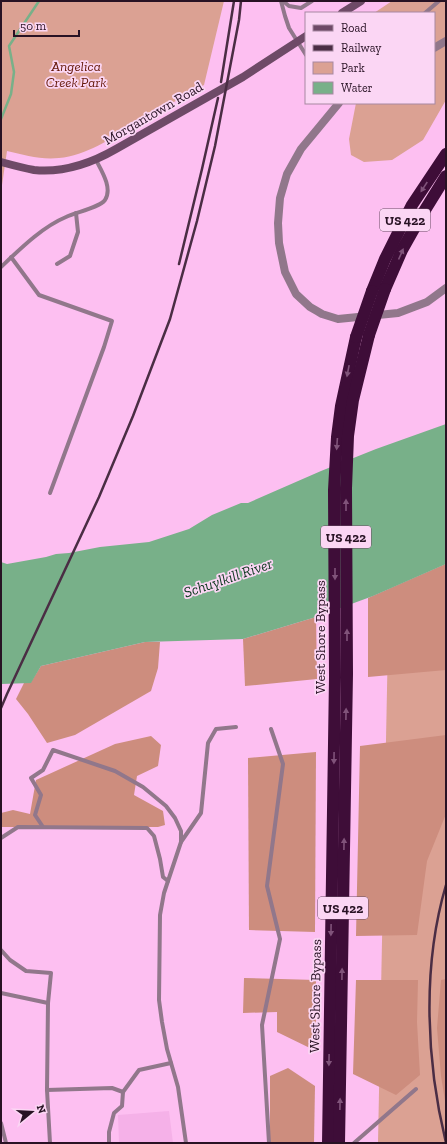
<svg xmlns="http://www.w3.org/2000/svg" width="447" height="1144" viewBox="0 0 447 1144" font-family="'Zilla Slab',serif">
<rect width="100%" height="100%" fill="#fdbff1"/>
<path fill="#f5b1e8" d="M169 1111 173 1143H119L118 1115Z"/>
<g fill="#dba193">
<path d="M1 1H224L204 85C180 98 157 112 134 125 111 138 86 156 59 158 41 160 24 155 7 151L1 192Z"/>
<path d="M392 1H446V100L423 140 392 160 364 162 351 155 349 139 356 103H434V13H374Z"/>
<path d="M446 564V1143H378L389 589Z"/>
</g>
<g fill="#cd8d7e">
<path d="M446 564V670L368 677V598Z"/>
<path d="M316 617 317 679 245 686 243 639Z"/>
<path d="M145 642H160L158 668 151 691 75 735 47 743 28 714 16 699 24 683 31 682 41 666Z"/>
<path d="M446 735V814L427 861 417 935 356 936 360 746Z"/>
<path d="M151 736 161 745 158 766 137 776 134 795 163 811 165 825 158 827H1V813L13 810 30 814 36 780 115 744Z"/>
<path d="M316 752 315 932 249 930 248 758Z"/>
<path d="M244 978 316 980V1051L277 1032V1012L243 1013Z"/>
<path d="M446 979V1107L441 1076 437 1028 441 980Z"/>
<path d="M356 980H418L417 1022 420 1075 396 1095 353 1074Z"/>
<path d="M288 1068 315 1086 314 1143H270V1076Z"/>
</g>
<path fill="#78b089" d="M446 424V564L373 596 316 617 243 639 145 642 41 666 31 683 1 684V562L7 564 46 557 56 554 69 553 100 547 149 542 189 529 212 515 241 503H248L321 471 376 449Z"/>
<g fill="none" stroke-linecap="round" stroke-linejoin="round">
<path stroke="#78b089" stroke-width="2.5" d="M1 119 11 94 14 72 9 46 39 1"/>
<g stroke="#91778b" stroke-width="4">
<path d="M281 1 285 16 289 28 306 55"/>
<path d="M283 1 289 6 301 8 312 1"/>
<path d="M425 13 439 1"/>
<path d="M11 257 39 295 112 321 104 347 50 493"/>
<path d="M57 264 70 256 78 232 76 213"/>
<path d="M1 267C20 249 42 227 66 217 76 212 99 208 105 200 113 188 101 170 96 160"/>
<path d="M43 827 35 815 41 795 31 778 43 770 53 750 115 771 143 787 166 806 175 818 181 831V842L164 893 160 915 159 1000 162 1022 167 1049 178 1087 186 1143"/>
<path d="M1 838 18 827 147 828 154 836 160 859 163 877 168 881"/>
<path d="M181 842 201 813 208 743 216 729 236 727"/>
<path d="M1 950 10 960 26 971 51 973 48 1003 47 1090 112 1088 123 1092 122 1106 114 1113 109 1132V1143"/>
<path d="M1 993 48 1003"/>
<path d="M47 1090 50 1143"/>
<path d="M123 1092 139 1070 171 1063"/>
<path d="M1 1123 6 1143"/>
<path d="M269 1143 262 1025 280 939 267 886 283 764 271 729"/>
<path d="M354 1143 416 1089"/>
</g>
<g stroke="#91778b" stroke-width="8">
<path d="M434 48 446 41"/>
<path d="M339 103 301 149 287 174 280 198 278 223 279 243 285 272 296 294 310 307 317 311 322 314 338 319 398 313 427 302 446 288"/>
</g>
<g stroke="#6e4a67" stroke-width="8">
<path d="M342 13 361 1"/>
<path d="M1 162C12 165 23 168 34 170 64 173 90 164 116 149L243 77 306 36"/>
</g>
<g stroke="#3e0d38" stroke-width="12">
<path d="M385 289 402 250 420 218 446 176"/>
<path d="M372 291 385 259 412 205 446 154"/>
<path d="M328 1143 335 677 334 490 337 437 341 406 356 337"/>
<path d="M339 1143 347 674 346 488 348 436 353 400 369 335"/>
</g>
<g stroke="#4a2d44" stroke-width="2.5">
<path d="M221 82 234 1"/>
<path d="M179 264 202 169 218 98"/>
<path d="M1 708 7 694 99 497 133 416 170 319 197 221 215 146 239 20 241 1"/>
<path d="M446 1143C426 1061 422 966 446 885"/>
</g>
<g stroke="#3e0d38" stroke-width="12">
<path d="M369 335 385 289"/>
<path d="M356 337 372 291"/>
</g>
</g>
<defs><path id="oneway-solid" d="M-6-.8H1V-3.2L6.5 0L1 3.2V.8H-6Z"/></defs>
<g fill="#80537a">
<use href="#oneway-solid" transform="translate(424 187) rotate(123)"/>
<use href="#oneway-solid" transform="translate(401 254) rotate(-66)"/>
<use href="#oneway-solid" transform="translate(348 371) rotate(101)"/>
<use href="#oneway-solid" transform="translate(337 444) rotate(94)"/>
<use href="#oneway-solid" transform="translate(346 505) rotate(-90)"/>
<use href="#oneway-solid" transform="translate(335 574) rotate(90)"/>
<use href="#oneway-solid" transform="translate(347 635) rotate(-90)"/>
<use href="#oneway-solid" transform="translate(346 714) rotate(-89)"/>
<use href="#oneway-solid" transform="translate(334 758) rotate(91)"/>
<use href="#oneway-solid" transform="translate(344 844) rotate(-89)"/>
<use href="#oneway-solid" transform="translate(331 930) rotate(91)"/>
<use href="#oneway-solid" transform="translate(342 974) rotate(-89)"/>
<use href="#oneway-solid" transform="translate(329 1060) rotate(91)"/>
<use href="#oneway-solid" transform="translate(340 1104) rotate(-89)"/>
</g>
<g text-anchor="middle" stroke-width="3.5" stroke-linejoin="round" paint-order="stroke">
<g fill="#fbd6f4" stroke="#674d62" stroke-width="1">
<rect x="380" y="209" width="50" height="22" rx="3"/>
<rect x="321" y="526" width="50" height="22" rx="3"/>
<rect x="318" y="897" width="50" height="22" rx="3"/>
</g>
<g font-size="13" font-weight="bold" fill="#281224">
<text x="405" y="225">US 422</text>
<text x="346" y="542">US 422</text>
<text x="343" y="913">US 422</text>
</g>
<g font-size="14" font-style="italic" fill="#641808" stroke="#fbd6f4">
<text x="76" y="71">Angelica<tspan x="76" dy="16">Creek Park</tspan></text>
</g>
<g font-size="14" fill="#281224" stroke="#fbd6f4">
<text transform="translate(153 113) rotate(-30)" y="5">Morgantown Road</text>
<text transform="translate(320 637) rotate(-90)" y="5">West Shore Bypass</text>
<text transform="translate(315 996) rotate(-89)" y="5">West Shore Bypass</text>
</g>
<g font-size="15" font-style="italic" fill="#0c381e" stroke="#fbd6f4">
<text transform="translate(228 578) rotate(-19)" y="5">Schuylkill River</text>
</g>
</g>
<rect width="447" height="1144" fill="none" stroke="#281224" stroke-width="4"/>
<rect x="305" y="12" width="130" height="92" fill="#fbd6f4" stroke="#a788a1"/>
<rect x="313" y="25" width="20" height="6" fill="#6e4a67" stroke="#a788a1"/>
<text x="341" y="32" font-size="12" fill="#281224">Road</text>
<rect x="313" y="45" width="20" height="6" fill="#4a2d44" stroke="#a788a1"/>
<text x="341" y="52" font-size="12" fill="#281224">Railway</text>
<rect x="313" y="62" width="20" height="12" fill="#dba193" stroke="#a788a1"/>
<text x="341" y="72" font-size="12" fill="#281224">Park</text>
<rect x="313" y="82" width="20" height="12" fill="#78b089" stroke="#a788a1"/>
<text x="341" y="92" font-size="12" fill="#281224">Water</text>
<g transform="translate(32 1112) rotate(72)" stroke="#fbd6f4" stroke-width="3" paint-order="stroke">
<path d="M0-3L7 15L0 10L-7 15Z" fill="#281224"/>
<text y="-6" font-size="11" font-weight="bold" text-anchor="middle" fill="#281224">N</text>
</g>
<path d="M14 30v6h65v-6" fill="none" stroke="#281224" stroke-width="2"/>
<text x="20" y="30" font-size="12" fill="#281224" stroke="#fbd6f4" stroke-width="3" paint-order="stroke">50 m</text>
</svg>
